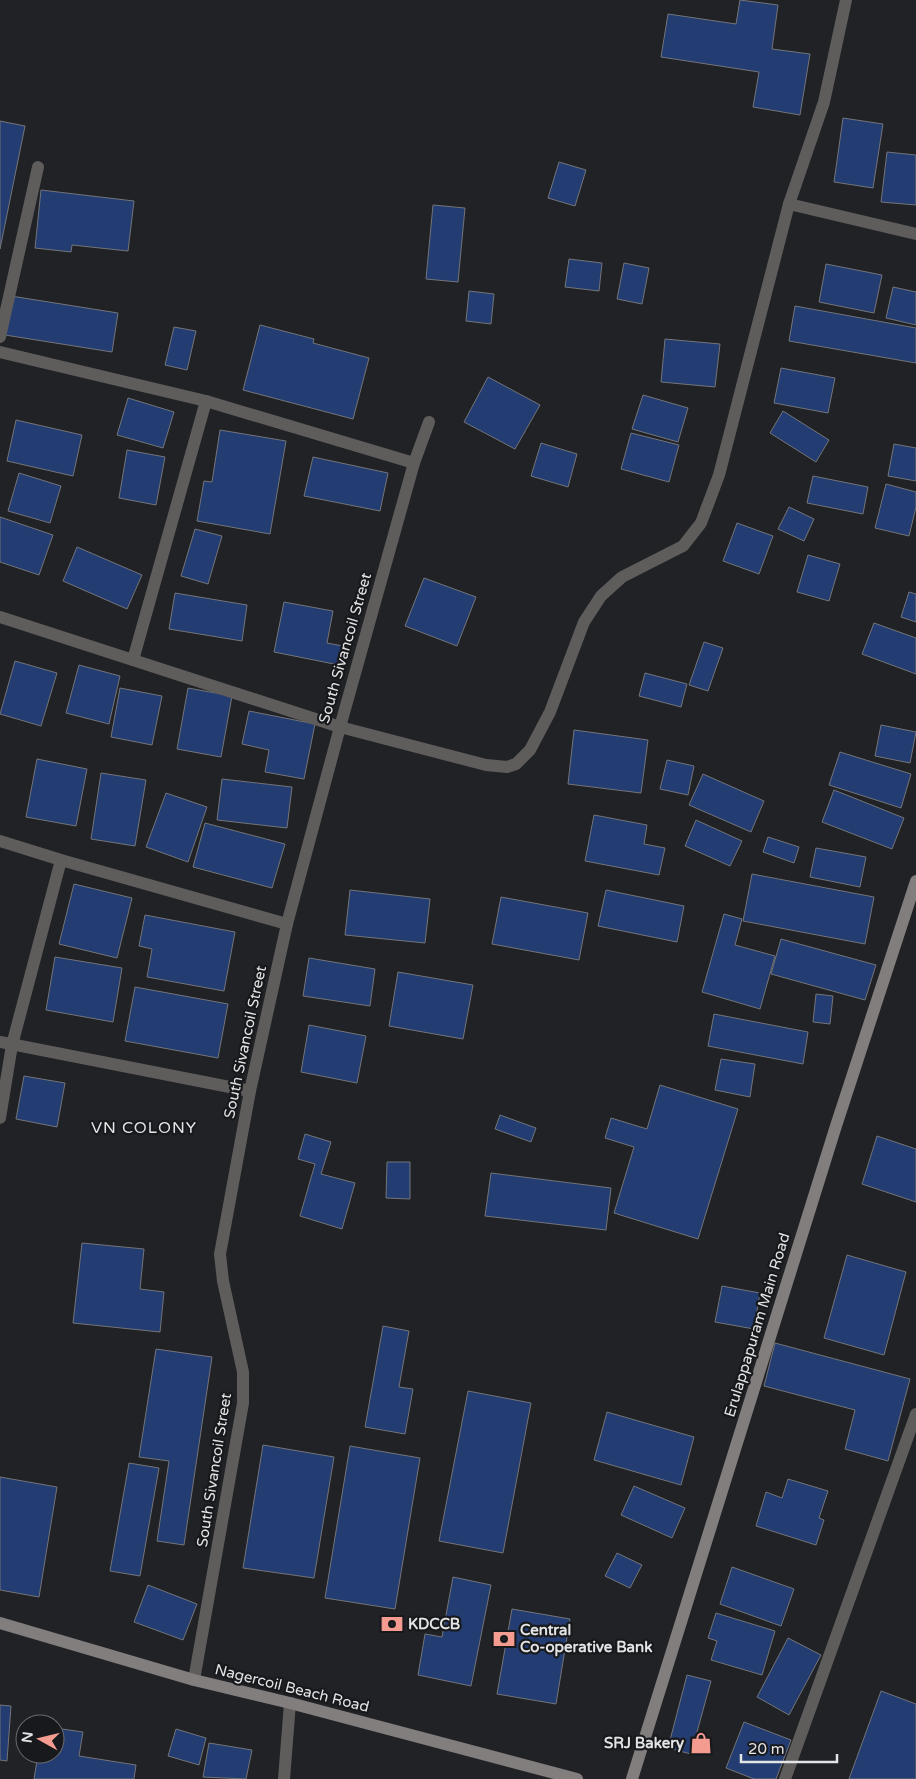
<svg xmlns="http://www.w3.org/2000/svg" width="916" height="1779" viewBox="0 0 916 1779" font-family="'Varela Round',sans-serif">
<rect width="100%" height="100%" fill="#212225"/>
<g fill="#233c72" stroke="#737578">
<path d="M740 0 778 5 772 49 810 54 800 115 753 107 759 72 661 57 668 14 736 24Z"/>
<path d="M843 118 883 124 873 188 834 182Z"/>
<path d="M0 121 25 126 0 249Z"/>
<path d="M887 152 916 155V205L881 202Z"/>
<path d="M559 162 586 170 575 206 548 198Z"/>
<path d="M41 190 134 201 128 251 72 245 71 252 35 248Z"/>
<path d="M433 205 465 208 458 282 426 279Z"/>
<path d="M569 259 602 263 599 291 565 287Z"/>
<path d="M624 263 649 268 642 304 617 299Z"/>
<path d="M826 264 882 275 874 313 819 302Z"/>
<path d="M893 287 916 292V325L886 318Z"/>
<path d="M469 291 494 294 491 324 466 321Z"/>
<path d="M11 296 118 313 112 352 5 335Z"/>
<path d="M795 306 916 328V363L789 341Z"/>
<path d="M260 325 314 339 313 343 369 358 353 419 243 390Z"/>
<path d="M174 327 196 331 187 370 165 365Z"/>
<path d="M665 339 720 344 715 387 661 382Z"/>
<path d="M781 368 835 378 828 413 774 403Z"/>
<path d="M488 377 540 405 515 449 464 422Z"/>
<path d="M643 395 688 408 678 442 632 429Z"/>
<path d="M128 398 174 412 163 448 117 435Z"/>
<path d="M783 411 829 440 816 462 770 433Z"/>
<path d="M16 420 82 435 73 476 7 461Z"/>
<path d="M220 430 286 441 270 534 197 521 204 481 212 482Z"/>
<path d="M631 433 679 445 669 482 621 469Z"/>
<path d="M541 443 577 454 568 487 531 476Z"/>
<path d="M894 444 916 448V481L888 476Z"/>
<path d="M127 450 165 457 156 505 119 498Z"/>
<path d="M313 457 388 473 380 511 304 496Z"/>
<path d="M19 473 61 486 50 523 8 511Z"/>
<path d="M813 476 868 487 863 514 807 503Z"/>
<path d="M886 484 916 492V507L909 536 875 528Z"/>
<path d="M789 507 814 519 804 541 778 529Z"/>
<path d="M0 517 53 535 39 575 0 562Z"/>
<path d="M737 523 773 536 759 574 723 561Z"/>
<path d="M195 529 222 536 208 584 181 576Z"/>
<path d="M77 547 142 575 127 609 63 581Z"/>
<path d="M808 555 840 564 829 601 797 592Z"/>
<path d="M424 578 476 597 457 646 405 626Z"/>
<path d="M909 592 916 594V622L901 617Z"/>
<path d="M175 593 247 605 242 641 169 629Z"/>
<path d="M284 602 333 611 327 643 343 646 339 665 274 652Z"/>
<path d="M874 623 916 638V674L862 654Z"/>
<path d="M704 642 723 648 708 691 689 685Z"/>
<path d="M15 661 57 673 41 726 0 714Z"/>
<path d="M79 665 120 676 109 724 66 713Z"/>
<path d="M645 673 687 684 681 707 639 696Z"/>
<path d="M120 688 162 696 152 745 111 737Z"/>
<path d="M188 688 232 696 221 757 177 749Z"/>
<path d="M249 711 315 724 304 779 265 772 269 750 242 744Z"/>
<path d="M881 725 916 732 910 763 875 756Z"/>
<path d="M574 730 648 740 641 793 568 784Z"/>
<path d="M840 752 911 774 901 808 829 785Z"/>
<path d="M37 759 87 769 76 826 26 817Z"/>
<path d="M667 760 694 766 688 795 660 789Z"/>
<path d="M101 773 146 780 135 846 91 839Z"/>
<path d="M703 774 764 801 751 832 689 805Z"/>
<path d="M222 779 292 787 287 828 217 820Z"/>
<path d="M834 790 904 818 892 849 822 822Z"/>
<path d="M166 793 207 807 188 862 146 847Z"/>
<path d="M594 815 647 825 644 844 665 848 659 875 585 861Z"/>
<path d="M696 820 742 841 730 866 685 846Z"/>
<path d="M205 823 285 844 272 888 193 867Z"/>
<path d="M768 837 799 847 794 863 763 852Z"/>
<path d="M816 848 866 857 860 887 810 877Z"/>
<path d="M752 874 874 897 865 944 743 921Z"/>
<path d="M74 884 132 898 117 958 59 944Z"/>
<path d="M350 890 430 899 425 943 345 935Z"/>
<path d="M606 890 684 906 677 942 598 926Z"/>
<path d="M501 897 588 913 579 960 492 944Z"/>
<path d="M724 914 742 919 735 945 775 956 760 1009 702 992Z"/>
<path d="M145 915 235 932 224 991 147 977 152 949 139 946Z"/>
<path d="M781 939 876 965 865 1000 771 974Z"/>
<path d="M55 957 122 968 113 1022 46 1010Z"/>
<path d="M309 958 375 969 370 1006 303 996Z"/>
<path d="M398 972 473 985 463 1039 389 1026Z"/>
<path d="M135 987 228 1004 218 1058 125 1041Z"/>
<path d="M816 994 833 996 830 1024 813 1022Z"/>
<path d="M714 1014 808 1032 803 1064 708 1046Z"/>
<path d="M309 1025 366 1036 357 1083 301 1072Z"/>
<path d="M721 1059 755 1064 750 1097 715 1090Z"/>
<path d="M24 1076 65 1083 57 1127 16 1119Z"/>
<path d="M660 1085 738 1109 698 1239 614 1213 634 1147 605 1138 611 1118 647 1129Z"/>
<path d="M500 1115 536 1128 531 1142 495 1129Z"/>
<path d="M305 1134 331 1142 321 1174 355 1183 342 1229 300 1216 315 1164 298 1159Z"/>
<path d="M877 1136 916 1149V1202L862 1184Z"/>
<path d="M387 1162H410V1199L386 1198Z"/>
<path d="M491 1173 611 1188 606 1230 485 1216Z"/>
<path d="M82 1243 144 1249 140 1289 164 1292 160 1332 73 1323Z"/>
<path d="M847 1255 906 1272 884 1355 824 1338Z"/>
<path d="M722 1286 760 1293 754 1329 715 1322Z"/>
<path d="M383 1326 409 1331 399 1387 413 1389 405 1434 365 1427Z"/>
<path d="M775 1343 910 1379 888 1461 845 1449 855 1410 764 1386Z"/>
<path d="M156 1349 212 1357 184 1545 157 1541 169 1461 139 1457Z"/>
<path d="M468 1391 531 1403 503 1553 439 1541Z"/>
<path d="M607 1412 694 1437 681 1485 594 1460Z"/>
<path d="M263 1445 334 1457 314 1578 243 1568Z"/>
<path d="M350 1446 420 1458 395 1609 325 1598Z"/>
<path d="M129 1463 159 1468 140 1576 110 1571Z"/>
<path d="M0 1477 57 1487 39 1597 0 1590Z"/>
<path d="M788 1479 828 1491 819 1518 824 1520 816 1545 756 1526 766 1492 782 1498Z"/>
<path d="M634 1486 685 1508 672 1538 621 1515Z"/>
<path d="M617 1553 642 1565 630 1588 605 1576Z"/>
<path d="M732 1567 794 1589 781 1626 720 1604Z"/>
<path d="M453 1577 491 1585 471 1686 418 1675 425 1634 442 1637Z"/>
<path d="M148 1585 197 1604 183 1640 134 1622Z"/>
<path d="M512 1609 570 1619 556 1704 497 1694Z"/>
<path d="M716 1613 775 1631 762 1675 711 1660 717 1641 708 1638Z"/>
<path d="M788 1638 821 1655 789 1715 757 1697Z"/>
<path d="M687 1675 711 1681 691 1754 668 1748Z"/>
<path d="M881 1691 916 1704V1779H849Z"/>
<path d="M0 1705 11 1706 7 1761 0 1760Z"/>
<path d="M744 1722 791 1740 776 1779H754L726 1768Z"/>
<path d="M55 1728 83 1732 79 1756 136 1765 134 1779H34L38 1754H55Z"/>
<path d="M176 1729 206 1738 199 1765 168 1756Z"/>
<path d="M209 1743 252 1750 246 1779 203 1777Z"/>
</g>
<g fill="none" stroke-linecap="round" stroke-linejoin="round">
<g stroke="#5f5d5c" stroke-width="12">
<path d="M789 204 916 234"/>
<path d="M0 337 38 167"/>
<path d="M0 352 206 401 414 463"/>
<path d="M0 617 340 727 486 765 507 767 516 764 530 750 550 712 584 622 601 596 622 577 683 546 701 523 719 475 789 204 824 102 846 0"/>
<path d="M133 660 206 401"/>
<path d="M0 841 61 860 287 924"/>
<path d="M0 1042 250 1091"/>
<path d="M0 1118 12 1045 61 860"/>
<path d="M194 1680 243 1403V1372L223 1281 220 1254 250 1091 287 924 340 727 414 463 429 422"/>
<path d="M284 1779 290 1703"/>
<path d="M785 1779 916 1414"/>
</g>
<g stroke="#817e7d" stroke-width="12">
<path d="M0 1623 194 1680 290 1703 577 1779"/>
<path d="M632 1779 835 1129 916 881"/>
</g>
</g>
<defs>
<g id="bank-bare" transform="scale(1.725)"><path d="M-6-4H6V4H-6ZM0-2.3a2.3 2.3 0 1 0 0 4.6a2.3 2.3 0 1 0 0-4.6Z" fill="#f59c91" stroke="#18191c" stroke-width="2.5" paint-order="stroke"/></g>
<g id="shop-bare" transform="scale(1.725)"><path d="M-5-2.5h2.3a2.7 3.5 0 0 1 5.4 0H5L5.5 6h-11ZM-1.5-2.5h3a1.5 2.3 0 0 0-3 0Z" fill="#f59c91" stroke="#18191c" stroke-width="2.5" paint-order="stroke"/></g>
</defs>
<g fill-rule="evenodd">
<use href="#bank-bare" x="392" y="1624"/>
<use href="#bank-bare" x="504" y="1639"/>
<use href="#shop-bare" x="701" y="1743"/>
</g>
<g text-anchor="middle" stroke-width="4.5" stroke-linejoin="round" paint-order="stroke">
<g font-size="15" fill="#e3e4e6" stroke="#18191c">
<text transform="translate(345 648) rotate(-74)" y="5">South Sivancoil Street</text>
<text transform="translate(245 1042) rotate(-78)" y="5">South Sivancoil Street</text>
<text transform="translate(757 1325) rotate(-73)" y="5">Erulappapuram Main Road</text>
<text transform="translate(214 1470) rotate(-81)" y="5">South Sivancoil Street</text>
<text transform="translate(292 1688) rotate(14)" y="5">Nagercoil Beach Road</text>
</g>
<g font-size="15" font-weight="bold" fill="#e3e4e6" stroke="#18191c" text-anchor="start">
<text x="408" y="1629">KDCCB</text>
<text x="520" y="1635">Central<tspan x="520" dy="17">Co-operative Bank</tspan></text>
<text x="684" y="1748" text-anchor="end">SRJ Bakery</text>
</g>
<g font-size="16" letter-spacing="1" fill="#e3e4e6" stroke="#18191c">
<text x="144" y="1133">VN COLONY</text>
</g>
</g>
<g transform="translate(40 1739) rotate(278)"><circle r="24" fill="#18191c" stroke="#696a6d"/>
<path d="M0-4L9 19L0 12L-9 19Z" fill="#f59c91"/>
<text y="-8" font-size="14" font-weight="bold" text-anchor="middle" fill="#e3e4e6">N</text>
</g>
<path d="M741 1754v8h96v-8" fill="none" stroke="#e3e4e6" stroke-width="2.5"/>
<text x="748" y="1754" font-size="15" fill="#e3e4e6" stroke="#18191c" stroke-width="4" paint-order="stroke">20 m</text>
</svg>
